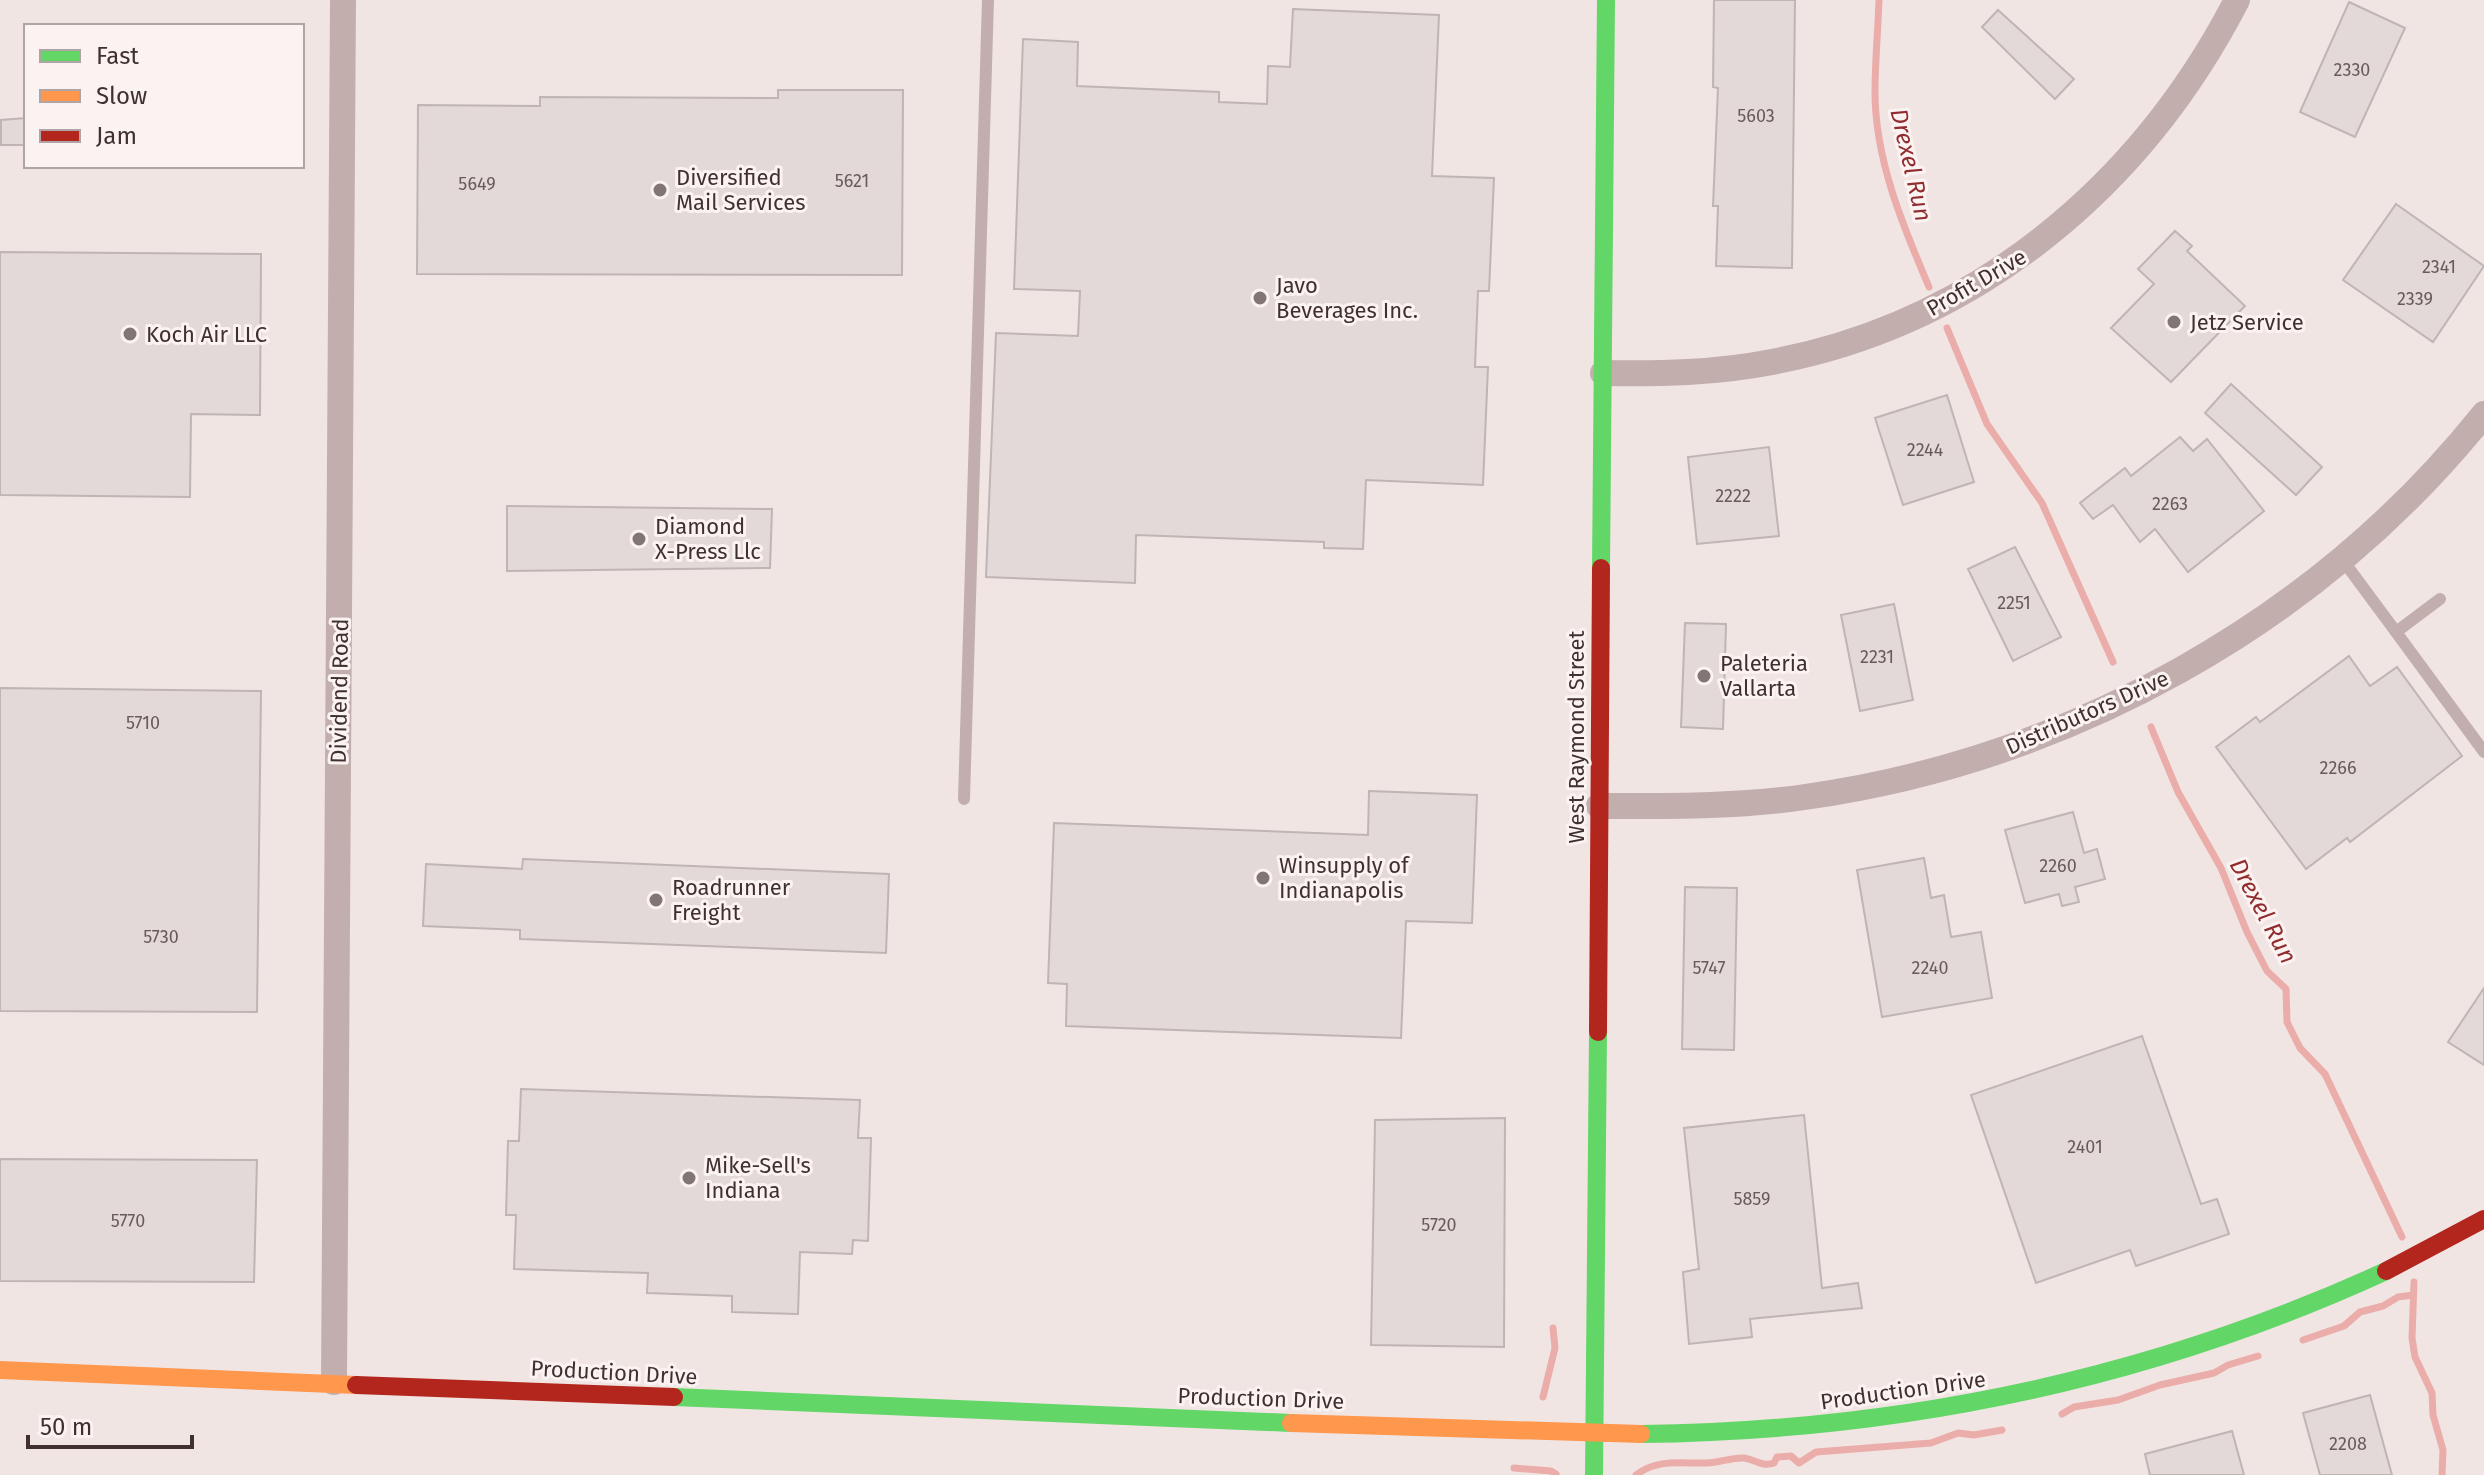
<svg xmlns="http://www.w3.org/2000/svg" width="2484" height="1475" viewBox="0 0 2484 1475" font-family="'Fira Sans',sans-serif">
<rect width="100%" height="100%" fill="#f9f4f4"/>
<path fill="#f1e5e4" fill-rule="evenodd" d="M0 0H2484V1475H0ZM26 26H302V166H26Z"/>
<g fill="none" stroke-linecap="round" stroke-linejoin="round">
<g stroke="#eaada9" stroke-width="7">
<path d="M1879 0C1878 31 1875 62 1875 92 1875 160 1903 226 1929 287"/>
<path d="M1947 328 1987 424 2042 503 2113 662"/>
<path d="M2151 727 2178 792 2221 868 2247 932 2267 971 2286 989 2287 1022 2300 1048 2325 1074 2402 1237"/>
<path d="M2414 1282 2412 1338 2415 1357 2432 1393 2433 1415 2443 1450 2442 1475"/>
<path d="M2303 1340 2344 1326 2360 1312 2383 1306 2398 1297 2413 1295"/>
<path d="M1543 1397 1555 1348 1553 1328"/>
<path d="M2062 1414 2074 1407 2118 1400 2160 1385 2214 1373 2228 1365 2258 1356"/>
<path d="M1514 1468 1551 1471 1556 1474"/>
<path d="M1636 1475C1658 1458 1682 1464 1707 1463 1719 1463 1732 1457 1744 1458 1756 1460 1762 1467 1774 1463L1777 1457 1791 1456 1799 1463 1816 1452 1931 1443 1958 1433 1974 1435 2002 1430"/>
</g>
</g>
<g fill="#e2d9d8" stroke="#beb5b4" stroke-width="2">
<path d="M1714 0H1795L1792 268 1716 266 1718 206H1713L1718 88 1713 87Z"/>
<path d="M2349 2 2405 28 2355 137 2300 112Z"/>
<path d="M1293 9 1439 15 1432 176 1494 178 1489 291H1478L1475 367H1488L1483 485 1366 480 1363 549 1324 548V542L1136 535 1135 583 986 577 996 333 1078 336 1080 291 1014 289 1023 39 1078 42 1077 86 1219 92V102L1267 104 1268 66 1290 67Z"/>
<path d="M1998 10 2074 79 2055 99 1982 27Z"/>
<path d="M778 90H903L902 275 417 274 418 105 540 106V97L778 98Z"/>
<path d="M26 118V145H1V120Z"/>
<path d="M2396 204 2484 266 2433 342 2343 280Z"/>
<path d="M2175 231 2192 246 2187 251 2245 306 2171 382 2111 328 2154 284 2138 269Z"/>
<path d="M0 252 261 254 260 415 191 414 190 497 0 495Z"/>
<path d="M2231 384 2322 467 2296 495 2205 413Z"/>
<path d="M1947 395 1974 482 1903 505 1875 418Z"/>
<path d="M2180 437 2193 451 2207 439 2264 511 2188 572 2155 529 2140 542 2113 505 2093 519 2080 503 2125 468 2131 476Z"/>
<path d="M1769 447 1779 536 1697 544 1688 457Z"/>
<path d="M507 506 772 509 770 568 507 571Z"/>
<path d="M2015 547 2061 637 2013 661 1968 569Z"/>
<path d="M1894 604 1913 700 1860 711 1841 615Z"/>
<path d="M1685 623 1726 624 1723 729 1681 727Z"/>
<path d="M2349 656 2370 686 2397 667 2462 756 2350 842 2347 838 2306 869 2216 747 2256 717 2260 722Z"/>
<path d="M0 688 261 691 257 1012 0 1011Z"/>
<path d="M1369 791 1477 795 1472 923 1406 921 1401 1038 1066 1026 1067 984 1048 983 1054 823 1368 835Z"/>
<path d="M2073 812 2084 853 2097 849 2105 879 2075 887 2079 902 2062 906 2059 894 2025 903 2005 830Z"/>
<path d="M1924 858 1931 898 1944 895 1951 937 1981 932 1992 998 1882 1017 1857 870Z"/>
<path d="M523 859 889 874 886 953 520 939V930L423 926 426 864 522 869Z"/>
<path d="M1685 887 1737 888 1734 1050 1682 1049Z"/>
<path d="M2484 988V1065L2448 1042Z"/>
<path d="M2142 1036 2201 1204 2217 1199 2229 1234 2136 1266 2130 1250 2036 1283 1971 1095Z"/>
<path d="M521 1089 860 1100 858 1138H871L868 1241 853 1240 852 1254 800 1252 798 1314 732 1312V1296L647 1293 648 1273 514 1269 516 1215H506L508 1141H519Z"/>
<path d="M1804 1115 1822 1288 1858 1283 1862 1308 1750 1319 1752 1337 1689 1344 1683 1272 1699 1269 1684 1128Z"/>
<path d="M1505 1118 1504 1347 1371 1345 1375 1120Z"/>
<path d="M0 1159 257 1160 254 1282 0 1281Z"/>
<path d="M2370 1395 2392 1475H2320L2303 1413Z"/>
<path d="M2232 1431 2244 1475H2150L2145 1454Z"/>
</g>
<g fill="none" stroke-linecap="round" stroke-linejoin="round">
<g stroke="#c2afad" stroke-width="12">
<path d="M2342 559 2396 632 2440 599"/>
<path d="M2396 632 2484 752"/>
<path d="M964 799 988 0"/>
</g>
<g stroke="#c2afad" stroke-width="26">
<path d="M1603 373C1660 374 1716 373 1772 362 1979 323 2142 184 2237 0"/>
<path d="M1599 806C1668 806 1736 807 1805 797 2068 760 2317 623 2484 414"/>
<path d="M334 1382 343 0"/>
</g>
<g stroke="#63d668" stroke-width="18">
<path d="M1601 568 1606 0"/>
<path d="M674 1397 1291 1423"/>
<path d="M1641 1434C1899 1431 2151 1379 2386 1271"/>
<path d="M1594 1475 1598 1032"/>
</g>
<g stroke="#ff974d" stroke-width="18">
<path d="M0 1370 356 1385"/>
<path d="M1291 1423 1641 1434"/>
</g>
<g stroke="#b3261e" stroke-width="18">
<path d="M1598 1032 1601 568"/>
<path d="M2386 1271 2484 1219"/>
<path d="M356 1385 674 1397"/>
</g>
</g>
<g fill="#817575" stroke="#fbf3f2" stroke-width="3">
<circle cx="660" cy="190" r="8"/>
<circle cx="1260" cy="298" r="8"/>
<circle cx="2174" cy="322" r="8"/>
<circle cx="130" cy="334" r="8"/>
<circle cx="639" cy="539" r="8"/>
<circle cx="1704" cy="676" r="8"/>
<circle cx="1263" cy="878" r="8"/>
<circle cx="656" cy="900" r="8"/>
<circle cx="689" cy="1178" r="8"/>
</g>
<g text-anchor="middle" stroke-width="6" stroke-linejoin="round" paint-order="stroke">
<g font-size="18" fill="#685b5a">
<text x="2352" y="76">2330</text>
<text x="1756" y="122">5603</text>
<text x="852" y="187">5621</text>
<text x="477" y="190">5649</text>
<text x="2439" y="273">2341</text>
<text x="2415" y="305">2339</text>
<text x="1925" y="456">2244</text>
<text x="1733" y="502">2222</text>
<text x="2170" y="510">2263</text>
<text x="2014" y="609">2251</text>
<text x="1877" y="663">2231</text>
<text x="143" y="729">5710</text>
<text x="2338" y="774">2266</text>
<text x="2058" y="872">2260</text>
<text x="161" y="943">5730</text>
<text x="1709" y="974">5747</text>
<text x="1930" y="974">2240</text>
<text x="2085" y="1153">2401</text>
<text x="1752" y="1205">5859</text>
<text x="128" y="1227">5770</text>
<text x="1439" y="1231">5720</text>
<text x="2348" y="1450">2208</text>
</g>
<g font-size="22" fill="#403130" stroke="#fbf3f2" text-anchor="start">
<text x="676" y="185">Diversified<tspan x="676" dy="25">Mail Services</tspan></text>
<text x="1276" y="293">Javo<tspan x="1276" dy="25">Beverages Inc.</tspan></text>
<text x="2190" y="330">Jetz Service</text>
<text x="146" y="342">Koch Air LLC</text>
<text x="655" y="534">Diamond<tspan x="655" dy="25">X-Press Llc</tspan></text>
<text x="1720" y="671">Paleteria<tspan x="1720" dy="25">Vallarta</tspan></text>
<text x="1279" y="873">Winsupply of<tspan x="1279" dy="25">Indianapolis</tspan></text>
<text x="672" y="895">Roadrunner<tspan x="672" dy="25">Freight</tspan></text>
<text x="705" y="1173">Mike-Sell's<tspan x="705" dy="25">Indiana</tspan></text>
</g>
<g font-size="22" fill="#403130" stroke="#fbf3f2">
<text transform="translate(1976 282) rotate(-30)" y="8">Profit Drive</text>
<text transform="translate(339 691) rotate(-89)" y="8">Dividend Road</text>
<text transform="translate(2087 712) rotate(-24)" y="8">Distributors Drive</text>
<text transform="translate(1576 737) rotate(-90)" y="8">West Raymond Street</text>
<text transform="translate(614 1372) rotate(3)" y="8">Production Drive</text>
<text transform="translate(1903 1390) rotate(-8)" y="8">Production Drive</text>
<text transform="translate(1261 1398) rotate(2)" y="8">Production Drive</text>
</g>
<g font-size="24" font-style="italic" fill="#912d2e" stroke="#fbf3f2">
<text transform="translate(1911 165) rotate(77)" y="8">Drexel Run</text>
<text transform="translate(2263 911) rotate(62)" y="8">Drexel Run</text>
</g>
</g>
<rect x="24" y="24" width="280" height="144" fill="#fbf3f2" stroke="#b0a5a4" stroke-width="2"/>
<rect x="40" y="50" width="40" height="12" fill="#63d668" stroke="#b0a5a4" stroke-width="2"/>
<text x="96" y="64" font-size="24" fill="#403130">Fast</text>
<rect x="40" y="90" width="40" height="12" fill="#ff974d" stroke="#b0a5a4" stroke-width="2"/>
<text x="96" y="104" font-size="24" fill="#403130">Slow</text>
<rect x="40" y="130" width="40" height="12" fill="#b3261e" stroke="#b0a5a4" stroke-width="2"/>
<text x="96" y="144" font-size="24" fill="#403130">Jam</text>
<path d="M28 1435v12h164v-12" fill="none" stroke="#403130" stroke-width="4"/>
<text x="40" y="1435" font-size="24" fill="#403130" stroke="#fbf3f2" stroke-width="6" paint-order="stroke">50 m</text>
</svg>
